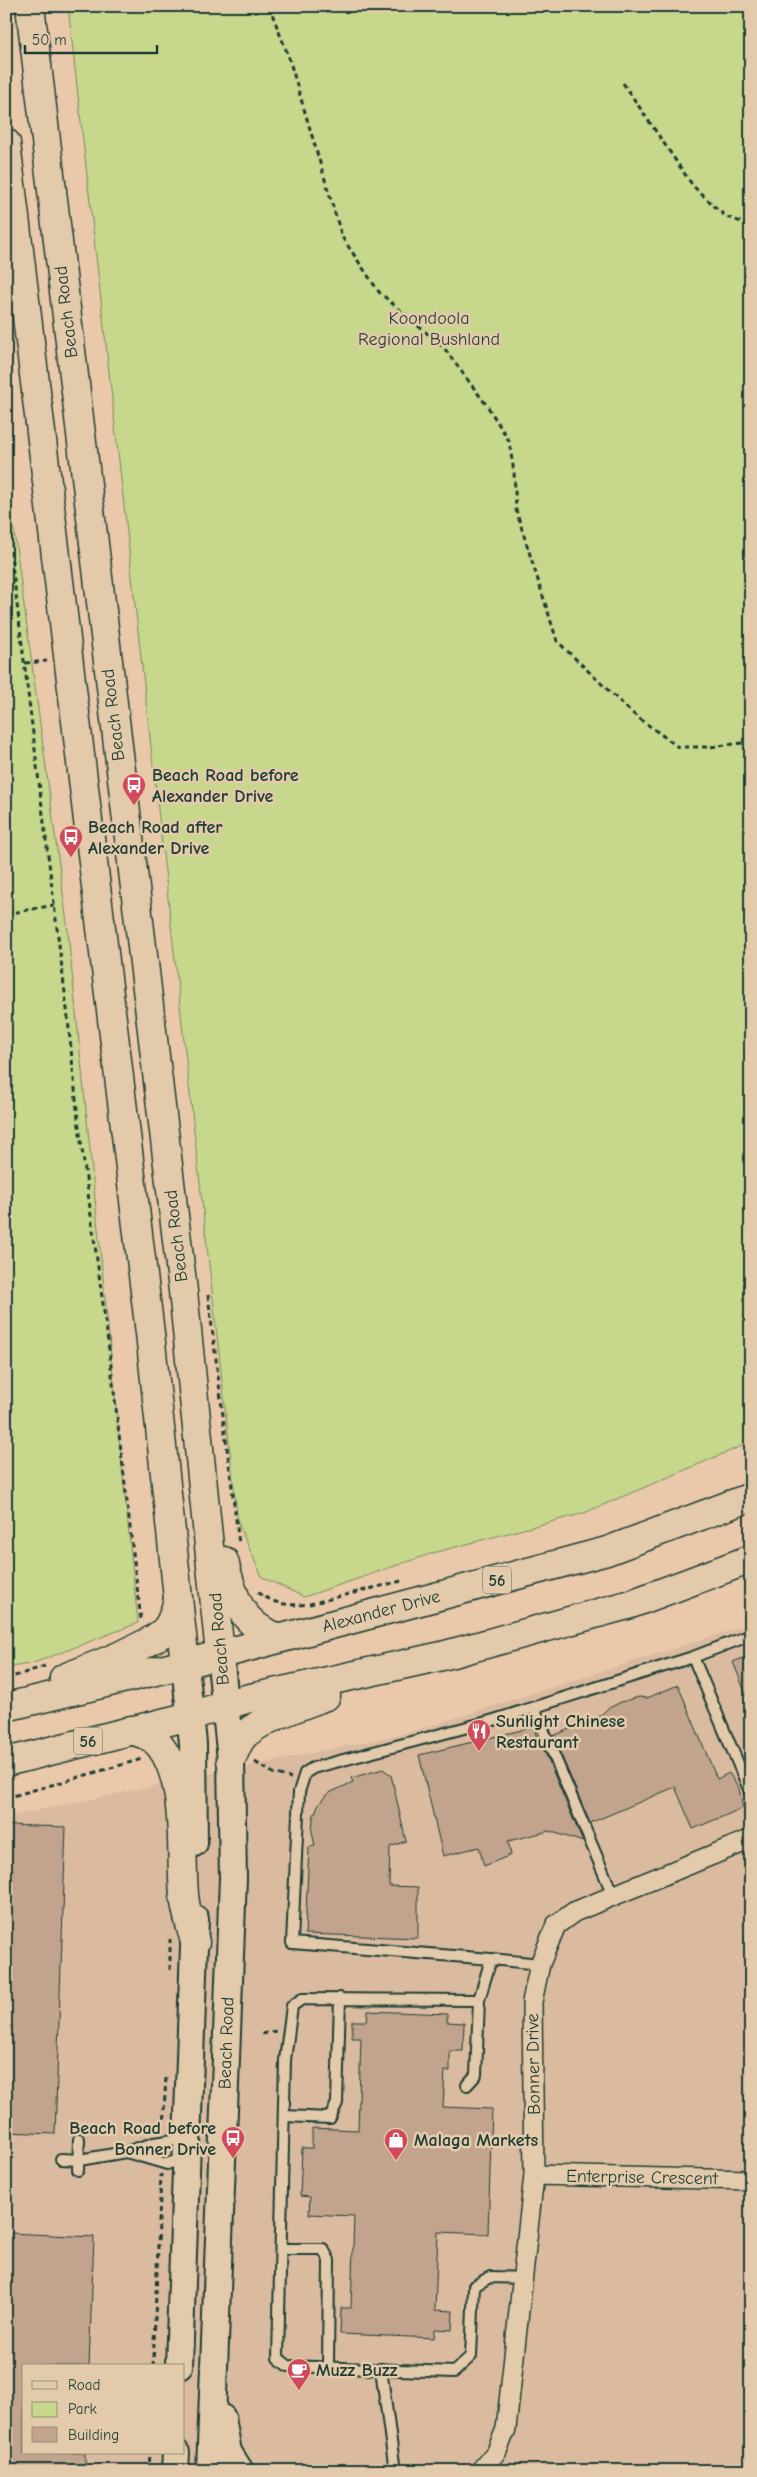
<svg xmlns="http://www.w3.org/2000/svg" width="757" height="2477" viewBox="0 0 757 2477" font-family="'Comic Neue',sans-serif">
<rect width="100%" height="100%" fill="#eac9ab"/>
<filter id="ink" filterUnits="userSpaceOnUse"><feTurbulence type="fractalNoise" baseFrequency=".02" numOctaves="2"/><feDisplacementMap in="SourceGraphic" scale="10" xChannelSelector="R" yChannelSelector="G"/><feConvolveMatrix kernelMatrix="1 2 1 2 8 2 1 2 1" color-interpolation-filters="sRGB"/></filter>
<g filter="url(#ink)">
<path fill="#dabba0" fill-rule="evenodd" d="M751 1624V2471H6V1817L411 1732ZM24 2366H184V2453H24Z"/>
<g fill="#c7d78c" stroke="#738a60">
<path d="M68 6H751V1442L584 1513 433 1553 304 1597 262 1577 238 1523Z"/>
<path d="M6 472 67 923 138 1623 34 1663 6 1668Z"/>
</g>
<g fill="#c2a38d" stroke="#1f3d34">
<path d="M751 1655V1703L750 1704 733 1662Z"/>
<path d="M678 1685 717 1779 729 1773 739 1789 743 1808 693 1829 675 1787 590 1823 553 1736 600 1716 607 1709 621 1702 639 1697 647 1698Z"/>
<path d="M534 1727 538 1742 540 1741 583 1842 549 1831 508 1841 511 1855 484 1866 479 1847 443 1856 419 1755Z"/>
<path d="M383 1769 391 1775 406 1841 390 1847 389 1886 418 1887V1938L305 1934 309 1847 315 1846 312 1832 313 1818 318 1805 327 1794 353 1782 351 1778Z"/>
<path d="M6 1825 66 1827 55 2134 6 2132Z"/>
<path d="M368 2011 447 2014V2022L464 2023 463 2051H450V2071H445L443 2107 492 2109 488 2234 438 2232 435 2310 453 2311 452 2330 435 2329 434 2338 340 2334 341 2308H351L354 2216 309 2214 310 2197 300 2196 302 2148H312V2128L358 2130 361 2038H352V2021H367Z"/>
<path d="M10 2233 94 2237 89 2366H24V2453H85V2471H6V2240H10Z"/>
</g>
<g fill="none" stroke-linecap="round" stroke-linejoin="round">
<g stroke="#1f3d34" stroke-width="14">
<g id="service">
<path d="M751 1635 693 1657 751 1794"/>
<path d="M534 1708 613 1895"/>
<path d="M491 1959 292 1943 299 1792 305 1773 313 1768 494 1720 693 1657"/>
<path d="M467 2085 476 2075 479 2000"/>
<path d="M284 2116 330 2118 337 2103 340 1998"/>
<path d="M126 2152 154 2143 186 2138"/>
<path d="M61 2159 79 2160 126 2152 167 2164 186 2157"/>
<path d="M78 2170 79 2139"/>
<path d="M281 2249H323L329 2260 328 2367"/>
<path d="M523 2278 490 2277 474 2286 471 2356 454 2372 288 2366 278 2358 285 2060 292 2006 302 1999 479 2000 491 1959 540 1964"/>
<path d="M381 2369 395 2471"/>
</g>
</g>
<g stroke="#1f3d34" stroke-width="22">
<g id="minor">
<path d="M534 2175 751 2180"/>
<path d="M480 2471 497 2451 506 2429 534 2175 532 2002 540 1964 556 1925 574 1912 751 1839"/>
</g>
</g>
<g stroke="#1f3d34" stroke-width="30">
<g id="secondary">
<path d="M185 1664 193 1744 194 1843"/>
<path d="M179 2366 195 1919"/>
<path d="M222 2418 228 2452 240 2471"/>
<path d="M175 2471 176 2453"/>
<path d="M210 2471 233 1878 231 1760 220 1654"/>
</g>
</g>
<g stroke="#1f3d34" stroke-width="31">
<g id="primary">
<path d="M30 6 183 1291 220 1654"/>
<path d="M6 143 150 1333 185 1664"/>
<path d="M224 1561C233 1597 241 1625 278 1638"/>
<path d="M64 1678C86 1669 152 1646 166 1629 173 1621 175 1610 178 1600"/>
<path d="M6 1707 185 1664 607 1551 751 1497"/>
<path d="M131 1730C141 1733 153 1736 160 1746 188 1782 180 1850 184 1894 185 1910 191 1927 195 1942"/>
<path d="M231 1760C234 1753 237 1745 241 1739 254 1721 305 1704 326 1696"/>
<path d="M6 1762 190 1716 246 1699 442 1656 631 1604 751 1559"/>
</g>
</g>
<g stroke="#1f3d34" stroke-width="3" stroke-dasharray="5 4" stroke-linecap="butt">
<path d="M269 6 288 55 342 237 379 292 444 348 488 407 509 441 514 472 516 510 557 641 632 713 678 747H709L751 742"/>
<path d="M623 83 693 186 726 217 751 225"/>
<path d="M6 515 67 1009 78 1119 109 1349 141 1620"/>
<path d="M25 663 47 661"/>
<path d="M6 914 54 905"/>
<path d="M208 1295 239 1544"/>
<path d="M258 1592C275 1605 289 1606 310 1604L405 1580"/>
<path d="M6 1679 45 1666"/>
<path d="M255 1762 273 1773 291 1778"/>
<path d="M6 1798 142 1759"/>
<path d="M170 1970V1939"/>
<path d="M262 2034 276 2031"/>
<path d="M163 2128 166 2077"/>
<path d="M153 2366 161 2174"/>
<path d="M149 2471 150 2453"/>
</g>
<use href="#service" stroke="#e3caab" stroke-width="10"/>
<use href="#minor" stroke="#e3caab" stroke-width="19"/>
<use href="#secondary" stroke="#e3caab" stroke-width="26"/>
<use href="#primary" stroke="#e3caab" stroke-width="28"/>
</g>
</g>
<defs>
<g id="bus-pin" transform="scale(1.25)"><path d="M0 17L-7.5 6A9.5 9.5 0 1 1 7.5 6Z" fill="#d1495b" stroke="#e3caab"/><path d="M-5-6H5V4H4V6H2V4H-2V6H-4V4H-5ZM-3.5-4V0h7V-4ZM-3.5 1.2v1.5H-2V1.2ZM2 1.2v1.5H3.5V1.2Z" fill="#fff"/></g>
<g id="restaurant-pin" transform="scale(1.25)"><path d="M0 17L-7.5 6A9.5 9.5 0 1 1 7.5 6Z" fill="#d1495b" stroke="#e3caab"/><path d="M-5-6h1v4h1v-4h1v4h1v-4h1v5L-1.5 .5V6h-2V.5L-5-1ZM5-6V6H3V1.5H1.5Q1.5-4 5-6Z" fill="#fff"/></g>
<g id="shop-pin" transform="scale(1.25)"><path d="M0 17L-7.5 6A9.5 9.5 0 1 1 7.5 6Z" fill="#d1495b" stroke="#e3caab"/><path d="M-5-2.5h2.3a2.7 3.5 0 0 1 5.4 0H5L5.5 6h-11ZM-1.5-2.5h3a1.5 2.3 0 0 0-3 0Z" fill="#fff"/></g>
<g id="cafe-pin" transform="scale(1.25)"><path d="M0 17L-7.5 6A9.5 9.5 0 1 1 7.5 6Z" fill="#d1495b" stroke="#e3caab"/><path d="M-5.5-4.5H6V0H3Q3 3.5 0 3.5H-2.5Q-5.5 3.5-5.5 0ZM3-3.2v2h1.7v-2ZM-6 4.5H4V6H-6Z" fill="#fff"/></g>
</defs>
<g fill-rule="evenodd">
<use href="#bus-pin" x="134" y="785"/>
<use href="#bus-pin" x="71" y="837"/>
<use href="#restaurant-pin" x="479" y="1731"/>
<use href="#bus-pin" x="233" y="2138"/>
<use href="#shop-pin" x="396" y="2140"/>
<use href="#cafe-pin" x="299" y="2370"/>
</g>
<g text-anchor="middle" stroke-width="5" stroke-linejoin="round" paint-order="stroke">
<g fill="#e3caab" stroke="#5a6758" stroke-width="1">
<rect x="483" y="1566.5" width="28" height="27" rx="4"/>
<rect x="74" y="1727.5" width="28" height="27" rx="4"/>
</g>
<g font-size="16" font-weight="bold" fill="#1f3d34">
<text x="497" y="1586">56</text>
<text x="88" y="1747">56</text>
</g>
<g font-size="18" fill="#1f3d34" stroke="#e3caab">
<text transform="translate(66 312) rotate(-97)" y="6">Beach Road</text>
<text transform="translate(113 715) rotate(-97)" y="6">Beach Road</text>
<text transform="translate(176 1236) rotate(-97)" y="6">Beach Road</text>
<text transform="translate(381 1611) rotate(-15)" y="6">Alexander Drive</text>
<text transform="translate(219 1639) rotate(-95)" y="6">Beach Road</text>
<text transform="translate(226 2043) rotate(-88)" y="6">Beach Road</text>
<text transform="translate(533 2064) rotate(-91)" y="6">Bonner Drive</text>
<text transform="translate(642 2177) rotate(1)" y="6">Enterprise Crescent</text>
</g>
<g font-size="18" fill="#274538" stroke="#e3caab">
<text x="429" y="324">Koondoola<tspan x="429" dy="21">Regional Bushland</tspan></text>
</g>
<g font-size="18" font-weight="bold" fill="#1f3d34" stroke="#e3caab" text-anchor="start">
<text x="152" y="781">Beach Road before<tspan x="152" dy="21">Alexander Drive</tspan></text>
<text x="88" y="833">Beach Road after<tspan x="88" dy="21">Alexander Drive</tspan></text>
<text x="496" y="1727">Sunlight Chinese<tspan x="496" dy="21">Restaurant</tspan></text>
<text x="216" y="2134" text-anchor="end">Beach Road before<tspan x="216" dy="21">Bonner Drive</tspan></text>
<text x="414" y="2146">Malaga Markets</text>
<text x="316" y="2376">Muzz Buzz</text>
</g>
</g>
<rect width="757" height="2477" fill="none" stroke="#e3caab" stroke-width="25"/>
<rect x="12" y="12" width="732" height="2452" fill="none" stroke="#1f3d34" stroke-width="2" filter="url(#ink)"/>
<rect x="22" y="2364" width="162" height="90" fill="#e3caab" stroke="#95927b"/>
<rect x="32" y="2381" width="25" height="8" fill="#e3caab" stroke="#95927b"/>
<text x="68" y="2390" font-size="15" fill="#1f3d34">Road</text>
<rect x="32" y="2402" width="25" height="15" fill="#c7d78c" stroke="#95927b"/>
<text x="68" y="2414" font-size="15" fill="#1f3d34">Park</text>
<rect x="32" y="2427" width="25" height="15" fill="#c2a38d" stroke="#95927b"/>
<text x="68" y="2440" font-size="15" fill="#1f3d34">Building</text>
<path d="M25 45v8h132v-8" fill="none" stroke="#1f3d34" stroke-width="2.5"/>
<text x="32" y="45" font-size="15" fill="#1f3d34" stroke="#e3caab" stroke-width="4" paint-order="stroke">50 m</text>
</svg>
